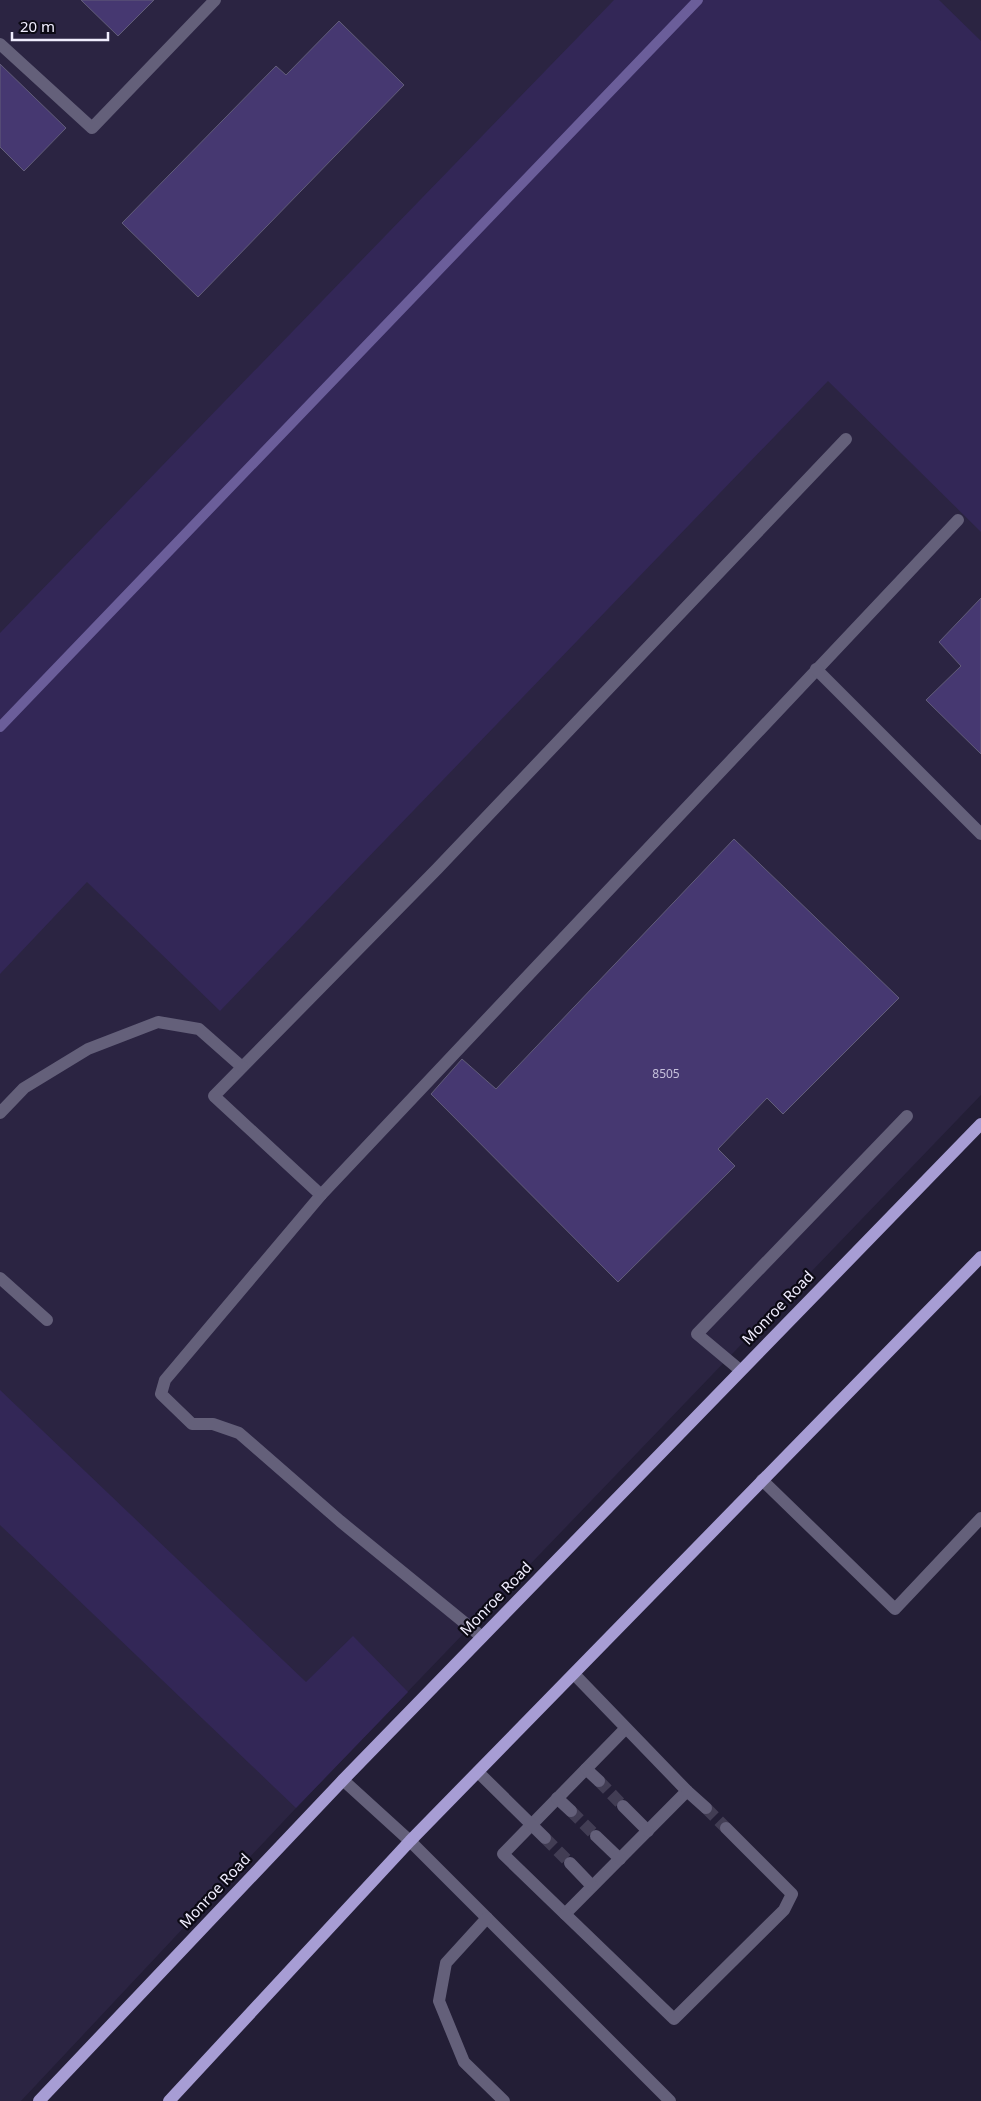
<svg xmlns="http://www.w3.org/2000/svg" width="981" height="2101" viewBox="0 0 981 2101" font-family="'Noto Sans',sans-serif">
<rect width="100%" height="100%" fill="#231e36"/>
<path fill="#2b2442" d="M0 0H981V1095L296 1808 21 2101H0Z"/>
<g fill="#332757">
<path d="M614 0H939L981 41V532L828 381 220 1011 87 882 0 974V633Z"/>
<path d="M0 1390 306 1682 353 1636 408 1692 296 1808 0 1525Z"/>
</g>
<g fill="none" stroke-linecap="round" stroke-linejoin="round">
<path stroke="#6b5e9a" stroke-width="10" d="M0 727 698 0"/>
</g>
<g fill="#463871" stroke="#625d7a">
<path d="M81 0H154L118 36Z"/>
<path d="M339 21 404 85 198 297 122 223 276 66 286 75Z"/>
<path d="M0 64 66 128 24 171 0 147Z"/>
<path d="M981 598V754L926 700 961 666 939 642Z"/>
<path d="M734 839 899 998 783 1114 767 1098 718 1149 735 1166 618 1282 431 1094 462 1059 496 1089Z"/>
</g>
<g fill="none" stroke-linecap="round" stroke-linejoin="round">
<g stroke="#423d54" stroke-width="12" stroke-dasharray="12 6" stroke-linecap="butt">
<path d="M599 1781 623 1806"/>
<path d="M706 1808 726 1828"/>
<path d="M571 1811 596 1836"/>
<path d="M545 1838 570 1863"/>
</g>
<g stroke="#64607a" stroke-width="12">
<path d="M0 44 92 128 215 0"/>
<path d="M846 439 437 869 214 1096 321 1195 958 520"/>
<path d="M816 669 981 834"/>
<path d="M0 1113 24 1088 88 1049 158 1022 199 1029 242 1067"/>
<path d="M321 1195 165 1380 161 1394 192 1424H213L239 1433 340 1521 482 1637"/>
<path d="M0 1278 47 1320"/>
<path d="M740 1370 697 1334 907 1116"/>
<path d="M762 1480 895 1609 981 1518"/>
<path d="M574 1674 687 1791 565 1914 503 1854 626 1728"/>
<path d="M586 1769 599 1781"/>
<path d="M478 1772 545 1838"/>
<path d="M343 1780 410 1841 670 2101"/>
<path d="M687 1791 706 1808"/>
<path d="M557 1798 571 1811"/>
<path d="M623 1806 648 1831"/>
<path d="M596 1836 620 1859"/>
<path d="M570 1863 592 1886"/>
<path d="M565 1914 674 2019 784 1910 792 1894 726 1828"/>
<path d="M487 1918 446 1963 439 2001 464 2062 504 2101"/>
</g>
<g stroke="#a79dd4" stroke-width="12">
<path d="M39 2101 343 1780 981 1124"/>
<path d="M169 2101 410 1841 981 1257"/>
</g>
</g>
<g text-anchor="middle" stroke-width="4.5" stroke-linejoin="round" paint-order="stroke">
<g font-size="12" fill="#c6c0db">
<text x="666" y="1078">8505</text>
</g>
<g font-size="15" fill="#f0edfe" stroke="#0c0a15">
<text transform="translate(778 1308) rotate(-46)" y="5">Monroe Road</text>
<text transform="translate(496 1599) rotate(-46)" y="5">Monroe Road</text>
<text transform="translate(215 1891) rotate(-47)" y="5">Monroe Road</text>
</g>
</g>
<path d="M12 32v8h96v-8" fill="none" stroke="#f0edfe" stroke-width="2.5"/>
<text x="20" y="32" font-size="15" fill="#f0edfe" stroke="#0c0a15" stroke-width="4" paint-order="stroke">20 m</text>
</svg>
